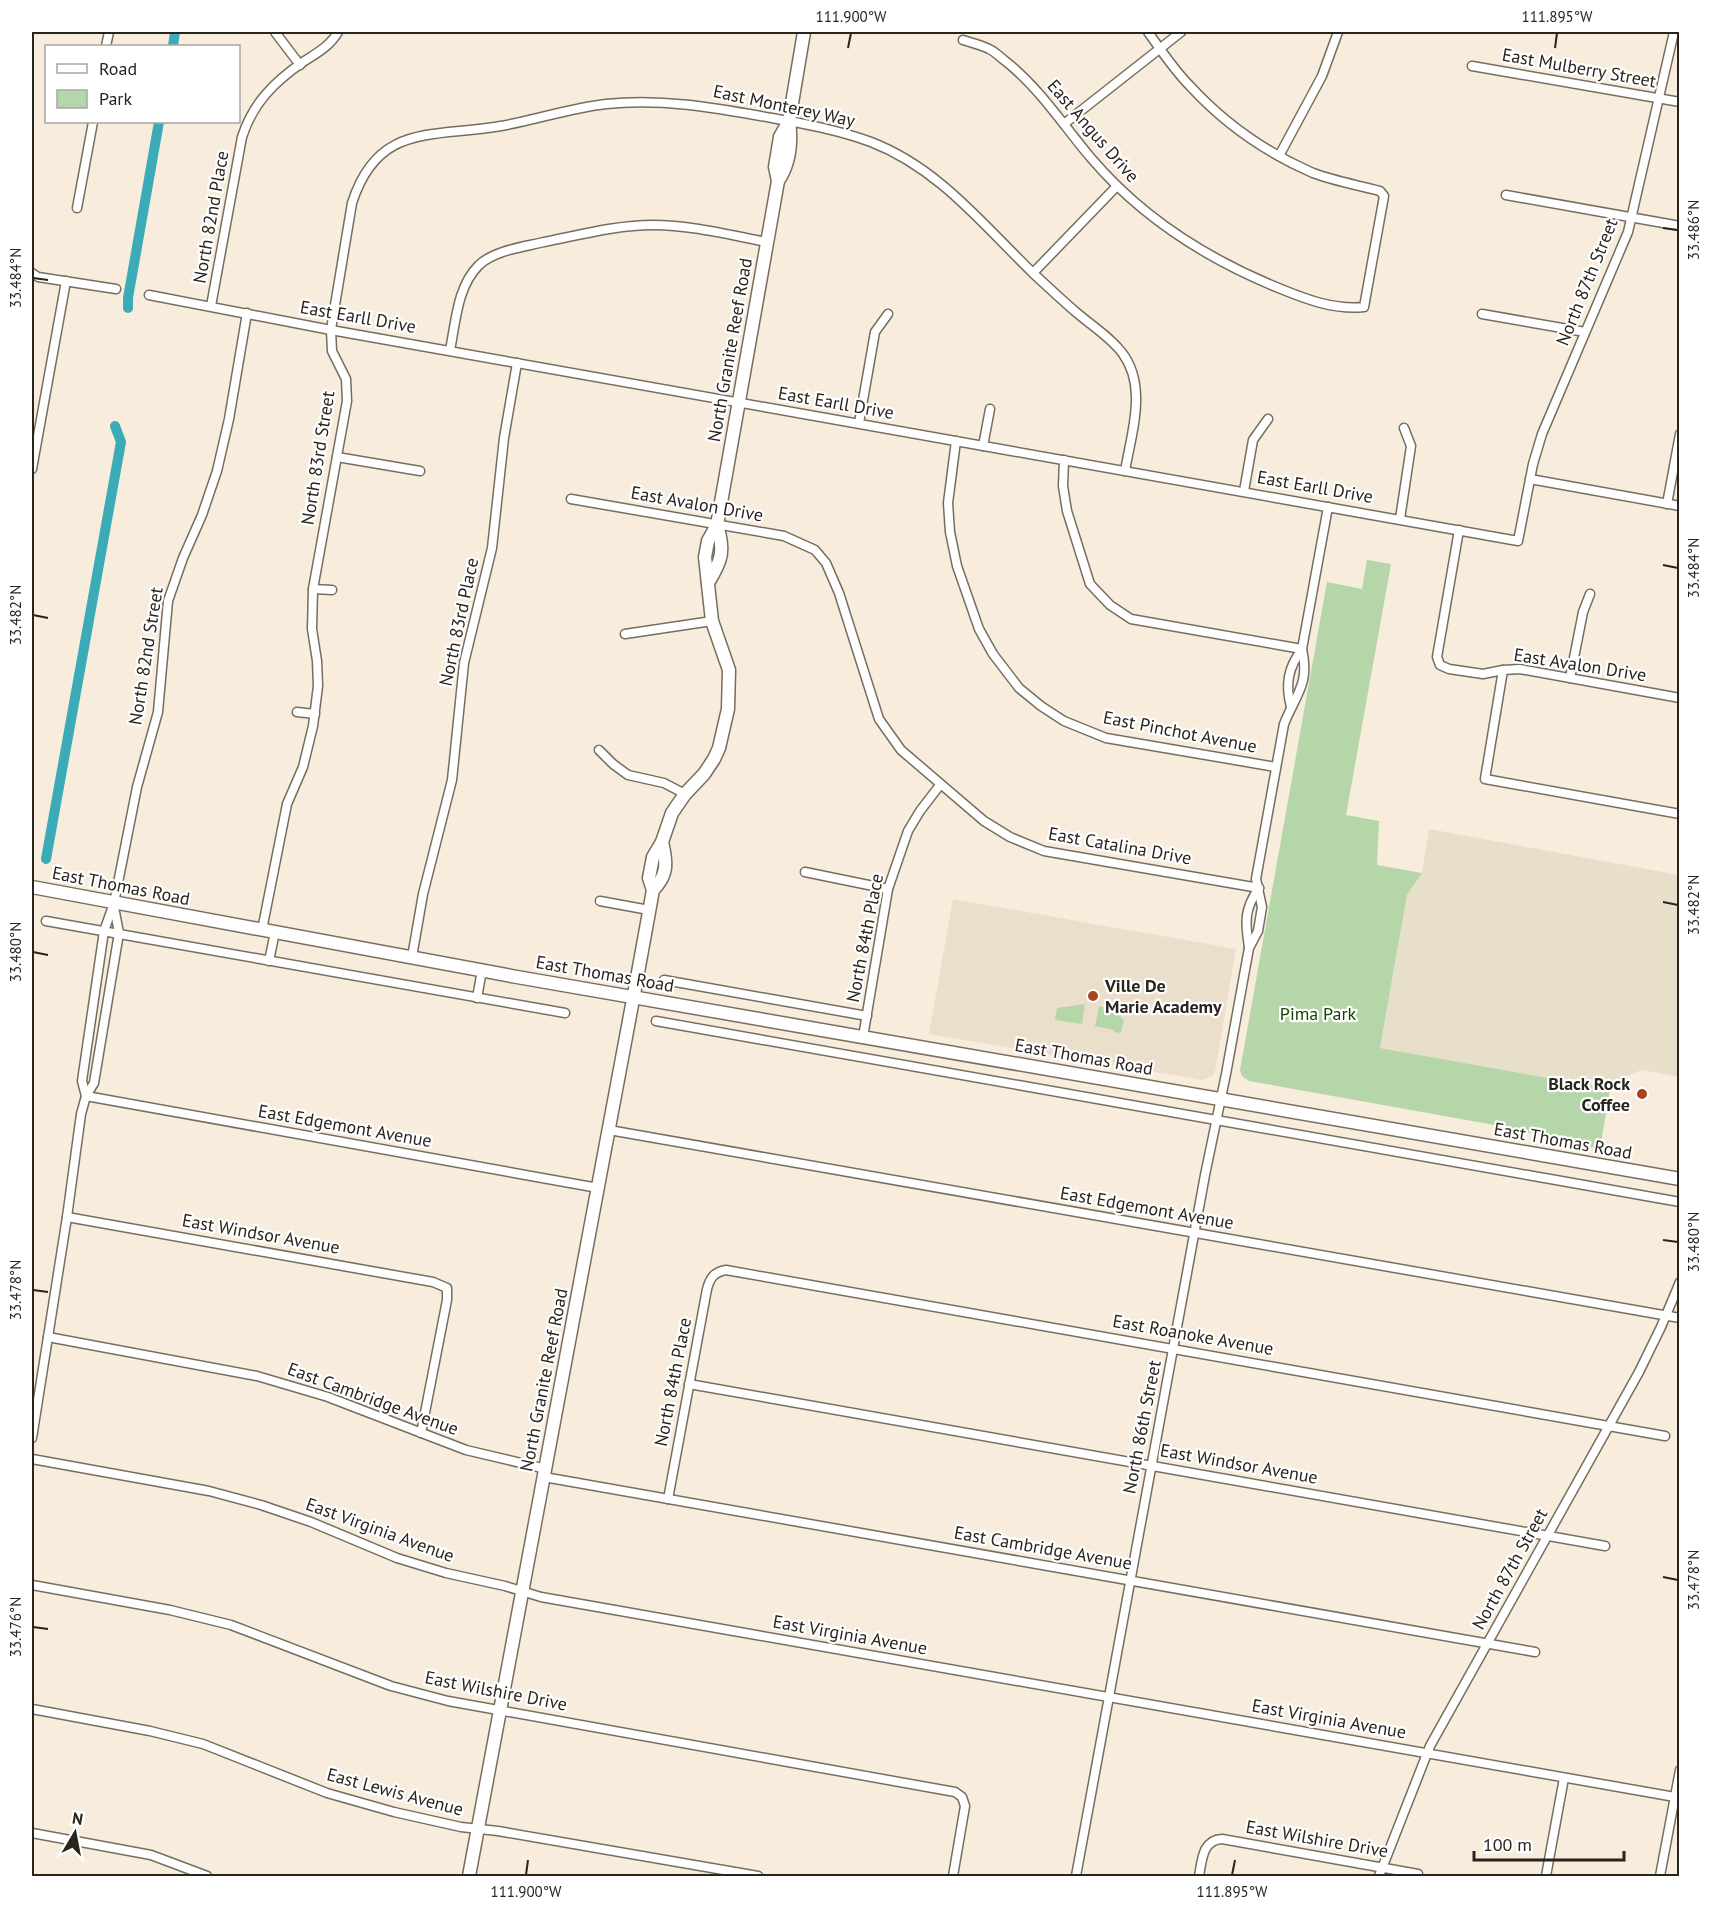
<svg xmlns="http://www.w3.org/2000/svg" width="1711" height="1908" viewBox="0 0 1711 1908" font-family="'PT Sans',sans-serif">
<rect width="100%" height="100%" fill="#f8ecdc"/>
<path fill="#e8dfca" d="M1429 829 1679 875V1077L1642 1070 1626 1076 1624 1084 1612 1081 1610 1089 1380 1048 1407 895 1422 873Z"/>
<path fill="#ebdeca" d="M953 899 1236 949 1215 1071 1212 1076 1202 1080 929 1034Z"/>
<g fill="#b5d6a9">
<path d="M1367 560 1391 564 1346 815 1379 821 1377 865 1422 873 1407 895 1380 1048 1610 1089 1600 1149 1500 1126 1249 1081 1242 1076 1240 1070 1327 582 1362 589Z"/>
<path d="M1085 1004 1082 1024 1055 1020 1057 1008Z"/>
<path d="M1099 1006 1112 1010 1124 1020 1121 1033 1114 1032V1030L1095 1026Z"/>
</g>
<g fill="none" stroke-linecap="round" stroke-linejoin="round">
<g stroke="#3cabb8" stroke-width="10">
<path d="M173 46 175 32"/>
<path d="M128 308V298L159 122"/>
<path d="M46 859 121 442 115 426"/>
</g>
<g stroke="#776d5f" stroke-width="11">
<g id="street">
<path d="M275 32 300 65"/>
<path d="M963 40C972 43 981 45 989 49 994 51 999 56 1004 60 1039 87 1063 125 1091 158 1142 218 1209 260 1281 289 1308 300 1335 310 1364 307L1384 196 1380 191C1358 185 1334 181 1313 173 1267 153 1224 123 1190 86 1174 70 1161 50 1148 32"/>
<path d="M106 46 109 32"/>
<path d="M1472 66 1680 102"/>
<path d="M1064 124 1181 32"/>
<path d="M1279 156 1322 76 1338 32"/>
<path d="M1506 195 1680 226"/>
<path d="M77 208 93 122"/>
<path d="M32 273 38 277 116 289"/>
<path d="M1033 273 1117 186"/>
<path d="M149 295 331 330 1518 541 1533 464 1542 434 1628 232 1674 32"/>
<path d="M211 306 242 137C253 103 274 82 303 62 317 53 330 46 338 32"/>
<path d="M1482 314 1585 332"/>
<path d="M450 350C456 321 457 287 479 265 495 250 524 247 544 242 580 235 616 225 653 225 691 225 730 235 767 242"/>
<path d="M859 423 875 332 888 314"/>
<path d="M956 441 948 503 950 532 957 566 979 629 993 654 1019 688 1041 706 1064 721 1106 738 1276 767"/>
<path d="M983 446 990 409"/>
<path d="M337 457 420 471"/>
<path d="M1064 460 1063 486 1067 511 1090 584 1110 605 1131 619 1302 649"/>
<path d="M32 469 66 281"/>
<path d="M1530 479 1680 506"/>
<path d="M1244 491 1253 440 1268 419"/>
<path d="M571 499 784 536 815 550 826 563 839 593 879 719 901 750 984 821 1010 837 1044 851 1259 888"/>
<path d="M1667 504 1680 434"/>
<path d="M1400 519 1411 446 1404 428"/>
<path d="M1459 530 1437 657 1440 665 1449 669 1483 674 1503 670 1520 669 1680 698"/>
<path d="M313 589 332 590"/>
<path d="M625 634 712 621"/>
<path d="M1503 670 1485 779 1680 814"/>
<path d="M1570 678 1583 612 1590 594"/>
<path d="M1291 707C1285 684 1288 668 1302 649"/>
<path d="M297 712 315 714"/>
<path d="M599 750 613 764 628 775 664 783 685 794"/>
<path d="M805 872 888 889"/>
<path d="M600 901 649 910"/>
<path d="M46 921 565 1013"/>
<path d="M262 930 287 804 303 767 313 726 318 686 317 661 312 629 313 589 347 401 346 379 332 351 331 330 333 317 352 203C378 122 433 138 501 126 536 120 570 108 606 104 663 98 716 108 772 118 805 124 839 130 871 142 939 168 984 226 1035 275 1049 288 1063 301 1077 313 1107 338 1135 351 1136 396 1137 420 1129 447 1125 471"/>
<path d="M1249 947C1245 922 1244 909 1259 888"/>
<path d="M412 957 423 894 452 780 464 663 492 548 504 438 517 363"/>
<path d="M269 961 275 932"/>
<path d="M664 980 867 1016"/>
<path d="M477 998 482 970"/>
<path d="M656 1021 1680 1202"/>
<path d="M863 1037 888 889 908 831 920 811 940 785"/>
<path d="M86 1096 82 1081 104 931 114 903 137 787 158 712 168 601 183 558 202 515 217 471 229 419 247 313"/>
<path d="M86 1096 598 1188"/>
<path d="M609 1130 1680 1318"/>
<path d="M67 1217 433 1282 447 1288V1300L421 1433"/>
<path d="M48 1337 257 1376 328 1397 466 1450 546 1469"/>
<path d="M689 1384 1605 1546"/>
<path d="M32 1438 67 1217 81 1114 86 1096 94 1083 119 933 114 907"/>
<path d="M32 1459 209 1491 261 1505 311 1522 397 1558 446 1573 505 1586 541 1597 1675 1797"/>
<path d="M544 1477 1535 1652"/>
<path d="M668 1499 707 1289C710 1278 714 1272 726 1270L1665 1436"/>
<path d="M32 1585 170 1610 231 1625 391 1686 448 1701 955 1792 962 1797 965 1806 953 1876"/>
<path d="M32 1709 150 1731 203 1744 327 1793 394 1812 461 1827 498 1831 758 1876"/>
<path d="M32 1833 151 1855 207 1876"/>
<path d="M1076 1876 1205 1175 1226 1074 1249 948 1258 931 1262 907 1256 879 1284 724C1296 694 1310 684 1302 649L1328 507"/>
<path d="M1199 1876C1202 1861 1202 1840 1222 1839L1418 1874"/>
<path d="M1379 1876 1430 1746 1639 1372 1661 1327 1680 1282"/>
<path d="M1546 1876 1564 1778"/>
<path d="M1660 1876 1680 1770"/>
</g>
</g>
<g stroke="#776d5f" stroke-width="15">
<g id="secondary">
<path d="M778 181 775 167 780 137 789 121 804 32"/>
<path d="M708 583C722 560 725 551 717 525"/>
<path d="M32 887 517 977 1680 1179"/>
<path d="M653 890C668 875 667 863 662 842"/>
<path d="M469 1876 637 978 653 890 649 878 653 857 662 842 672 813 685 794 704 774 714 759 719 748 728 709 729 670 712 621 705 557 708 541 717 525 778 181C790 163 792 143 789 121"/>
</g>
</g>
<use href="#street" stroke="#fff" stroke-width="8"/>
<use href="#secondary" stroke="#fff" stroke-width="12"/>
</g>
<path fill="none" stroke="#29241e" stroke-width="2" d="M848 48 851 33M1555 48 1557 33M1663 228 1678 230M33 278 48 280M1663 565 1678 568M33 615 48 618M1663 902 1678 905M33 952 48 955M1663 1240 1678 1242M33 1290 48 1292M1663 1577 1678 1580M33 1627 48 1629M526 1875 528 1860M1232 1875 1235 1860"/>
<g fill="#aa4320" stroke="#fff" stroke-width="2">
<circle cx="1093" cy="996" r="6"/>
<circle cx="1642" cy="1094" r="6"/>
</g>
<g text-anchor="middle" stroke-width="4.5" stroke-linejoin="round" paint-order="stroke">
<g font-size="18" fill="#29241e" stroke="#fff">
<text transform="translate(1579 68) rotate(10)" y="6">East Mulberry Street</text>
<text transform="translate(784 106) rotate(12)" y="6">East Monterey Way</text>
<text transform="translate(1093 131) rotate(49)" y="6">East Angus Drive</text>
<text transform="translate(211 217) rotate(-80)" y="6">North 82nd Place</text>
<text transform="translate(1587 282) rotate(-68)" y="6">North 87th Street</text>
<text transform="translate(358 317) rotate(10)" y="6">East Earll Drive</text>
<text transform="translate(730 350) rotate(-80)" y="6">North Granite Reef Road</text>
<text transform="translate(836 403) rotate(10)" y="6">East Earll Drive</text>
<text transform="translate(318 458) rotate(-81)" y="6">North 83rd Street</text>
<text transform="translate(1315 487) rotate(10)" y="6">East Earll Drive</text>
<text transform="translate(697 504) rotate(10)" y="6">East Avalon Drive</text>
<text transform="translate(459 622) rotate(-78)" y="6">North 83rd Place</text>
<text transform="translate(146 656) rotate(-81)" y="6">North 82nd Street</text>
<text transform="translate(1580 665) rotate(9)" y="6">East Avalon Drive</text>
<text transform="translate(1180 732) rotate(11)" y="6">East Pinchot Avenue</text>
<text transform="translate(1120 846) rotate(10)" y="6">East Catalina Drive</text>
<text transform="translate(121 886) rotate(11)" y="6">East Thomas Road</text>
<text transform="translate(865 938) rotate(-79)" y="6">North 84th Place</text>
<text transform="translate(605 974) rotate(10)" y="6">East Thomas Road</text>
<text transform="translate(1084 1057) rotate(10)" y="6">East Thomas Road</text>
<text transform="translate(345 1126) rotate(10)" y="6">East Edgemont Avenue</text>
<text transform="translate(1563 1141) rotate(10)" y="6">East Thomas Road</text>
<text transform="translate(1147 1208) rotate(10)" y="6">East Edgemont Avenue</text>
<text transform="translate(261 1234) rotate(10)" y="6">East Windsor Avenue</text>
<text transform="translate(1193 1335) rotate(10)" y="6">East Roanoke Avenue</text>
<text transform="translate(544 1380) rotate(-79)" y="6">North Granite Reef Road</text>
<text transform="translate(673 1382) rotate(-79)" y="6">North 84th Place</text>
<text transform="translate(373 1399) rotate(20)" y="6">East Cambridge Avenue</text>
<text transform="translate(1142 1427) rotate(-79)" y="6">North 86th Street</text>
<text transform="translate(1239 1464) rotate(10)" y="6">East Windsor Avenue</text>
<text transform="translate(380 1530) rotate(20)" y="6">East Virginia Avenue</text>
<text transform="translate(1043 1548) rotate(10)" y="6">East Cambridge Avenue</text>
<text transform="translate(1510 1569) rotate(-61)" y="6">North 87th Street</text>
<text transform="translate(850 1635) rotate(10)" y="6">East Virginia Avenue</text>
<text transform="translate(496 1691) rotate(11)" y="6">East Wilshire Drive</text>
<text transform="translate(1329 1719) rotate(10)" y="6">East Virginia Avenue</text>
<text transform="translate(395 1792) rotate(15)" y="6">East Lewis Avenue</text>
<text transform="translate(1317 1839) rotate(10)" y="6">East Wilshire Drive</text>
</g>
<g font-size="18" font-weight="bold" fill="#29241e" stroke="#fff" text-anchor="start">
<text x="1105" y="992">Ville De<tspan x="1105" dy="21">Marie Academy</tspan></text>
<text x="1630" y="1090" text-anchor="end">Black Rock<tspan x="1630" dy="21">Coffee</tspan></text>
</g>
<g font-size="18" fill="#164100" stroke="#fff">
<text x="1318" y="1020">Pima Park</text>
</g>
</g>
<rect width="1711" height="1908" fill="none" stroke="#ffffff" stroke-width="66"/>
<rect x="45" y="45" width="195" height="78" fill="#ffffff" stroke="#a9a7a5" stroke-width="1.5"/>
<rect x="57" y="64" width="30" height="9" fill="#ffffff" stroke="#a9a7a5" stroke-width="1.5"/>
<text x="99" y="75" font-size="18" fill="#29241e">Road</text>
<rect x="57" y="90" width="30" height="18" fill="#b5d6a9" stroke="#a9a7a5" stroke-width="1.5"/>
<text x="99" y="105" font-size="18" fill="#29241e">Park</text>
<g transform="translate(75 1833) rotate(10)" stroke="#ffffff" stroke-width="4.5" paint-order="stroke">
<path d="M0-4.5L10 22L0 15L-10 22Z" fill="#29241e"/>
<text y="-9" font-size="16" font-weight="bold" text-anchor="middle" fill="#29241e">N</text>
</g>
<path d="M1474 1851v9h150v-9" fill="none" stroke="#29241e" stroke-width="3"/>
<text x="1483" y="1851" font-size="18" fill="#29241e" stroke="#ffffff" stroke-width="4.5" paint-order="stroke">100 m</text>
<rect x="33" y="33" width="1645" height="1842" fill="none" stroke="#29241e" stroke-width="2"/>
<g font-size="15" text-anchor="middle" fill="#29241e">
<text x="851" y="22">111.900°W</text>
<text x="1557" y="22">111.895°W</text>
<text transform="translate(1694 230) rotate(-90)" y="5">33.486°N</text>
<text transform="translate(16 278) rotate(-90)" y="5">33.484°N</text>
<text transform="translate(1694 568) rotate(-90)" y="5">33.484°N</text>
<text transform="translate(16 615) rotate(-90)" y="5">33.482°N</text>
<text transform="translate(1694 905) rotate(-90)" y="5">33.482°N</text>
<text transform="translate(16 952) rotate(-90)" y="5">33.480°N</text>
<text transform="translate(1694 1242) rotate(-90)" y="5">33.480°N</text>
<text transform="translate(16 1290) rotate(-90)" y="5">33.478°N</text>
<text transform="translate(1694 1580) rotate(-90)" y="5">33.478°N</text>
<text transform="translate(16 1627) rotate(-90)" y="5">33.476°N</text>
<text x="526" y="1897">111.900°W</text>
<text x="1232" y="1897">111.895°W</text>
</g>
</svg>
